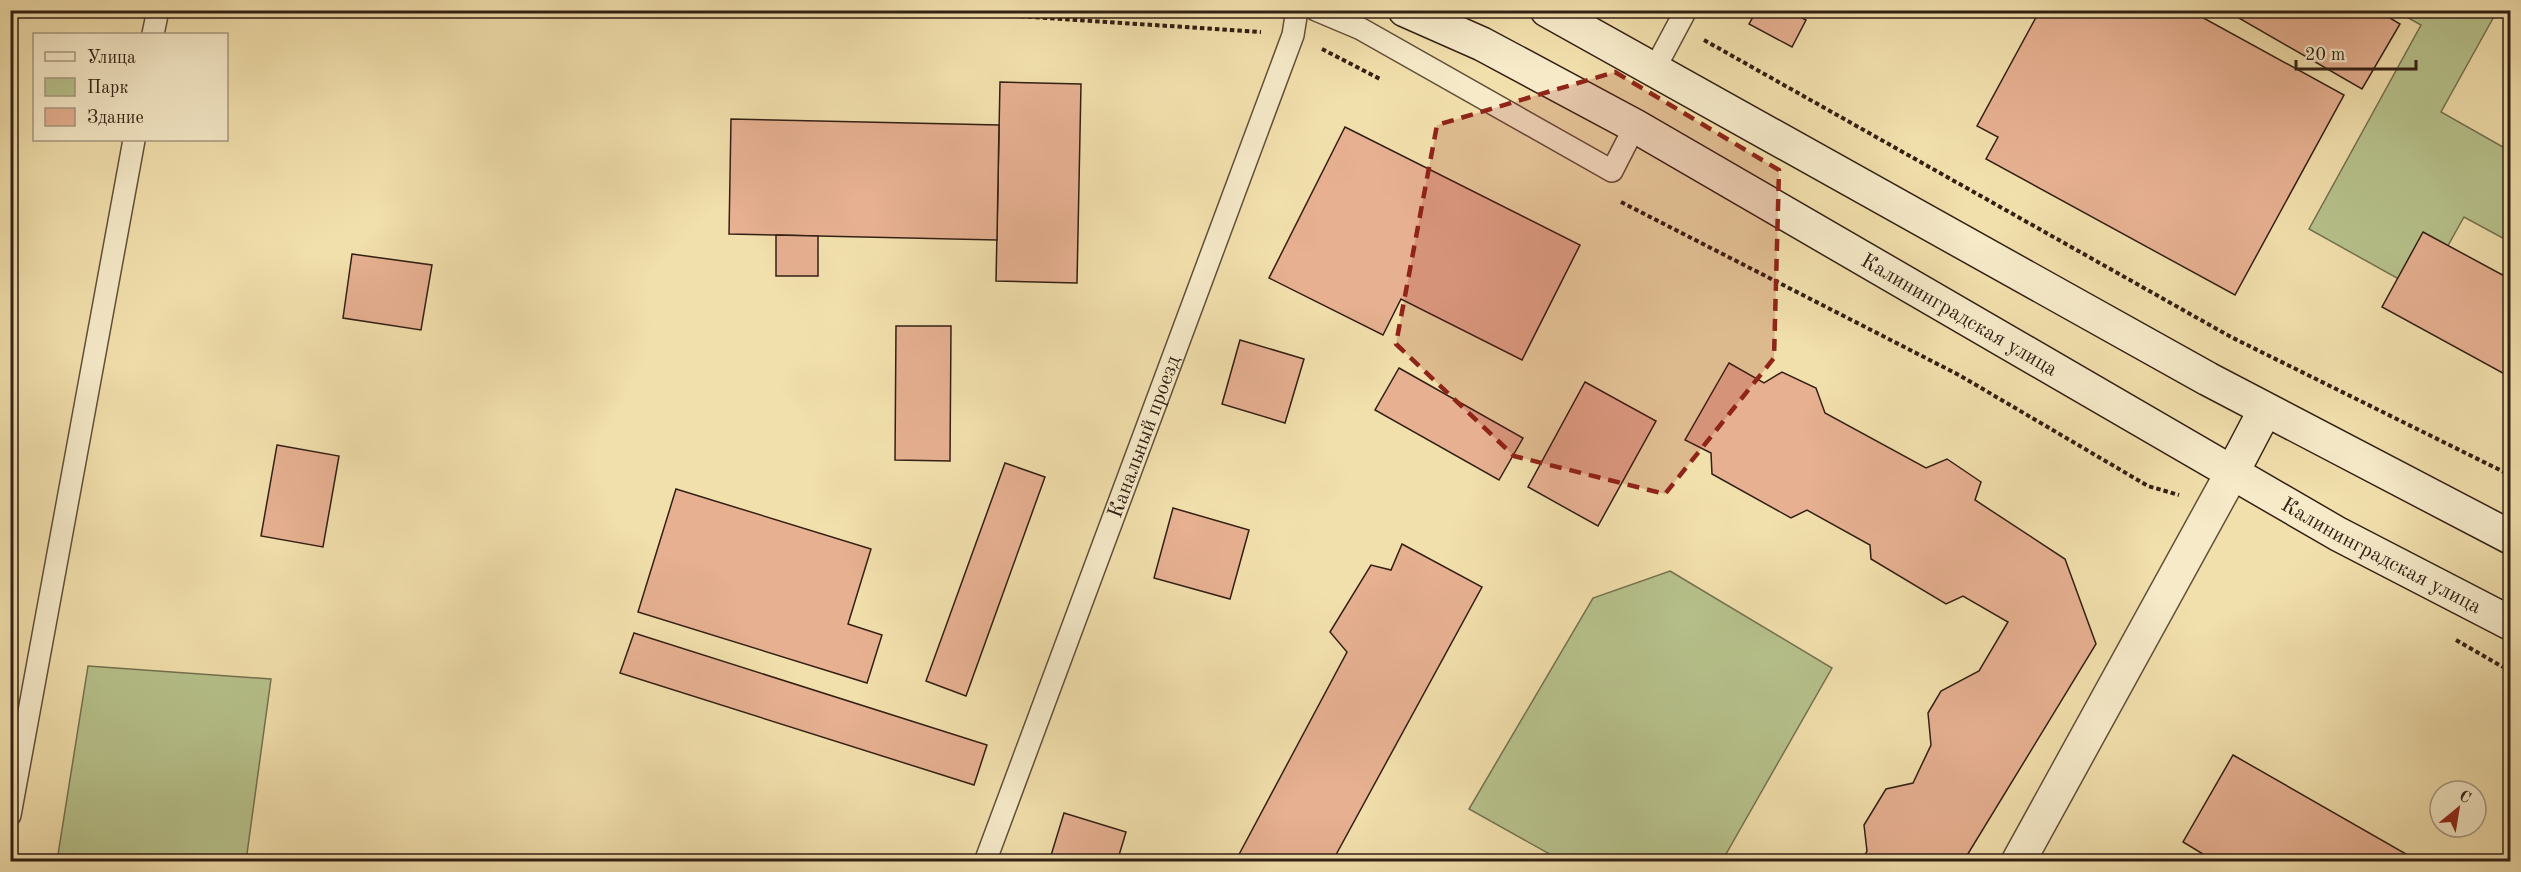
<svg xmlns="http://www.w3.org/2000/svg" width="2521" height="872" viewBox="0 0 2521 872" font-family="'Old Standard TT',serif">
<rect width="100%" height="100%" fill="#f1dfac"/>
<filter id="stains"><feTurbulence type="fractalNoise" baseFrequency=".00333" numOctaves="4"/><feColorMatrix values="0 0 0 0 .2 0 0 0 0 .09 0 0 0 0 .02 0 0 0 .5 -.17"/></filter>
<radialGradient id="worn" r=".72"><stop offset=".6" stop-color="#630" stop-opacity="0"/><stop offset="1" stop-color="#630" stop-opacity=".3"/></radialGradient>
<g fill="#b7c28c" stroke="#757150" stroke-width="1.5">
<path d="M2396 11H2497L2441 112 2510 151V242L2464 217 2422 292 2309 229 2421 25Z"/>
<path d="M1670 571 1832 668 1722 861H1562L1469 809 1593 598Z"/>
<path d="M88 666 271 679 246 861H57Z"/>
</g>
<g fill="#e6b091" stroke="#332014" stroke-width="1.5">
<path d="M1757 10H1788L1806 20 1792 47 1749 24Z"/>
<path d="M2040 10H2189L2344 95 2235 295 1986 159 1998 137 1977 126Z"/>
<path d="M2225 10H2377L2400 24 2362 89Z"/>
<path d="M1000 82 1081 84 1077 283 996 281Z"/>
<path d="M731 119 999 125 997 240 729 234Z"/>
<path d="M1345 127 1580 245 1522 360 1401 299 1383 335 1269 278Z"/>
<path d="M2423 232 2510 279V377L2382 307Z"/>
<path d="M776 235 818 236V276H776Z"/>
<path d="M352 254 432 265 421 330 343 318Z"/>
<path d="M896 326H951L950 461 895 460Z"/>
<path d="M1240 340 1304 359 1285 423 1222 404Z"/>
<path d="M1729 363 1764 383 1782 372 1816 388 1825 413 1926 468 1947 459 1981 482 1975 500 2065 559 2096 644 1963 862H1861L1867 851 1864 825 1886 789 1913 783 1931 745 1928 713 1941 691 1979 671 2008 622 1963 596 1946 604 1871 559 1870 545 1807 510 1791 518 1712 474 1711 453 1685 440Z"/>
<path d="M1399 368 1523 438 1499 480 1375 410Z"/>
<path d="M1585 382 1656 421 1598 526 1528 487Z"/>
<path d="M277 445 339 456 323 547 261 536Z"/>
<path d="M1005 463 1045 477 966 696 926 681Z"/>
<path d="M676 489 871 549 848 624 882 635 867 683 638 612Z"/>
<path d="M1173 508 1249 530 1230 599 1154 578Z"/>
<path d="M1402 544 1482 587 1332 862H1235L1347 652 1330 632 1371 565 1391 570Z"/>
<path d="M634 633 987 745 974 785 620 673Z"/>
<path d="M2233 755 2420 862H2216L2183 842Z"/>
<path d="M1064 813 1126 832 1117 862H1049Z"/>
</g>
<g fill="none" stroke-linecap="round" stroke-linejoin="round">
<g stroke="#62503a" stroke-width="24">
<g id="lane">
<path d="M1316 10 1361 29 1612 171 1635 126"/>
<path d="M153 34 158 10"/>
<path d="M1654 70 1686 10"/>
<path d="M10 815 134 140"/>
<path id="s1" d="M985 862 1293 35 1297 10"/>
</g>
</g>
<g stroke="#62503a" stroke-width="36">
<path id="street" d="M2018 862 2232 473"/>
</g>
<g stroke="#332014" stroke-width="36">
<g id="secondary">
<path id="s2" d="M1405 10 1482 44 1635 126 2338 534 2510 623"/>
<path d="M1547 10 2208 379 2510 537"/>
<path d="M2232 473 2265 410"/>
</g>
</g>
<g stroke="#332014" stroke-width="4" stroke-dasharray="4.5 3" stroke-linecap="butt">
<path d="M923 10 1261 32"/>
<path d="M1704 40 2231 337 2510 475"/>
<path d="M1322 49 1382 80"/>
<path d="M1621 202 1959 375 2148 486 2179 495"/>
<path d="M2456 640 2510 671"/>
</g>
<use href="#lane" stroke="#f6eac9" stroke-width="21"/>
<use href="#street" stroke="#f6eac9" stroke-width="33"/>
<use href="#secondary" stroke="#f6eac9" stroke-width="33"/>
</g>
<path fill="#8f2418" fill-opacity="0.2" stroke="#8f2418" stroke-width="4.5" stroke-dasharray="12 8" stroke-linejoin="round" d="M1615 72 1779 170 1774 358 1665 494 1514 456 1396 344 1437 125Z"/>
<g text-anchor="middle" stroke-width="6" stroke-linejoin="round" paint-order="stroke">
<g font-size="21" fill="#332014" stroke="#f6eac9">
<text dy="7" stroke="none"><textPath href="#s2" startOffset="633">Калининградская улица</textPath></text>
<text dy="7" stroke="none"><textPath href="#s1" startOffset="454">Канальный проезд</textPath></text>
<text dy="7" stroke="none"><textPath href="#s2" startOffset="1119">Калининградская улица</textPath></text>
</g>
</g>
<rect width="2521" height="872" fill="none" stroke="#f1dfac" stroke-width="36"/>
<rect x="12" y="12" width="2497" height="848" fill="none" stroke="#332014" stroke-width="3"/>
<rect x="18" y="18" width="2485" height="836" fill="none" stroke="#332014" stroke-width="1.5"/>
<rect x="33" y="33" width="195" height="108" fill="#f6eac9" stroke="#a89981" stroke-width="1.5"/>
<rect x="45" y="52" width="30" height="9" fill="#f6eac9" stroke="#a89981" stroke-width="1.5"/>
<text x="87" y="63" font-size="18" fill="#332014">Улица</text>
<rect x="45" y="78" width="30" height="18" fill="#b7c28c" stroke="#a89981" stroke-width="1.5"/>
<text x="87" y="93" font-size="18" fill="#332014">Парк</text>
<rect x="45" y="108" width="30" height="18" fill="#e6b091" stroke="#a89981" stroke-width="1.5"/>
<text x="87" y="123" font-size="18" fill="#332014">Здание</text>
<g transform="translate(2458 809) rotate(30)"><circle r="28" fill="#f6eac9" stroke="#a89981" stroke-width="1.5"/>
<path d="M0-4.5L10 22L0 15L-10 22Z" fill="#8f2418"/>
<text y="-9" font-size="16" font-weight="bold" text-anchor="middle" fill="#332014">С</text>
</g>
<path d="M2296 60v9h120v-9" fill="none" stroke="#332014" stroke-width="3"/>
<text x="2305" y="60" font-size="18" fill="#332014" stroke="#f6eac9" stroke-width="4.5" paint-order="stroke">20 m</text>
<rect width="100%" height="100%" filter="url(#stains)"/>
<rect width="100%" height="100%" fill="url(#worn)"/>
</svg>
